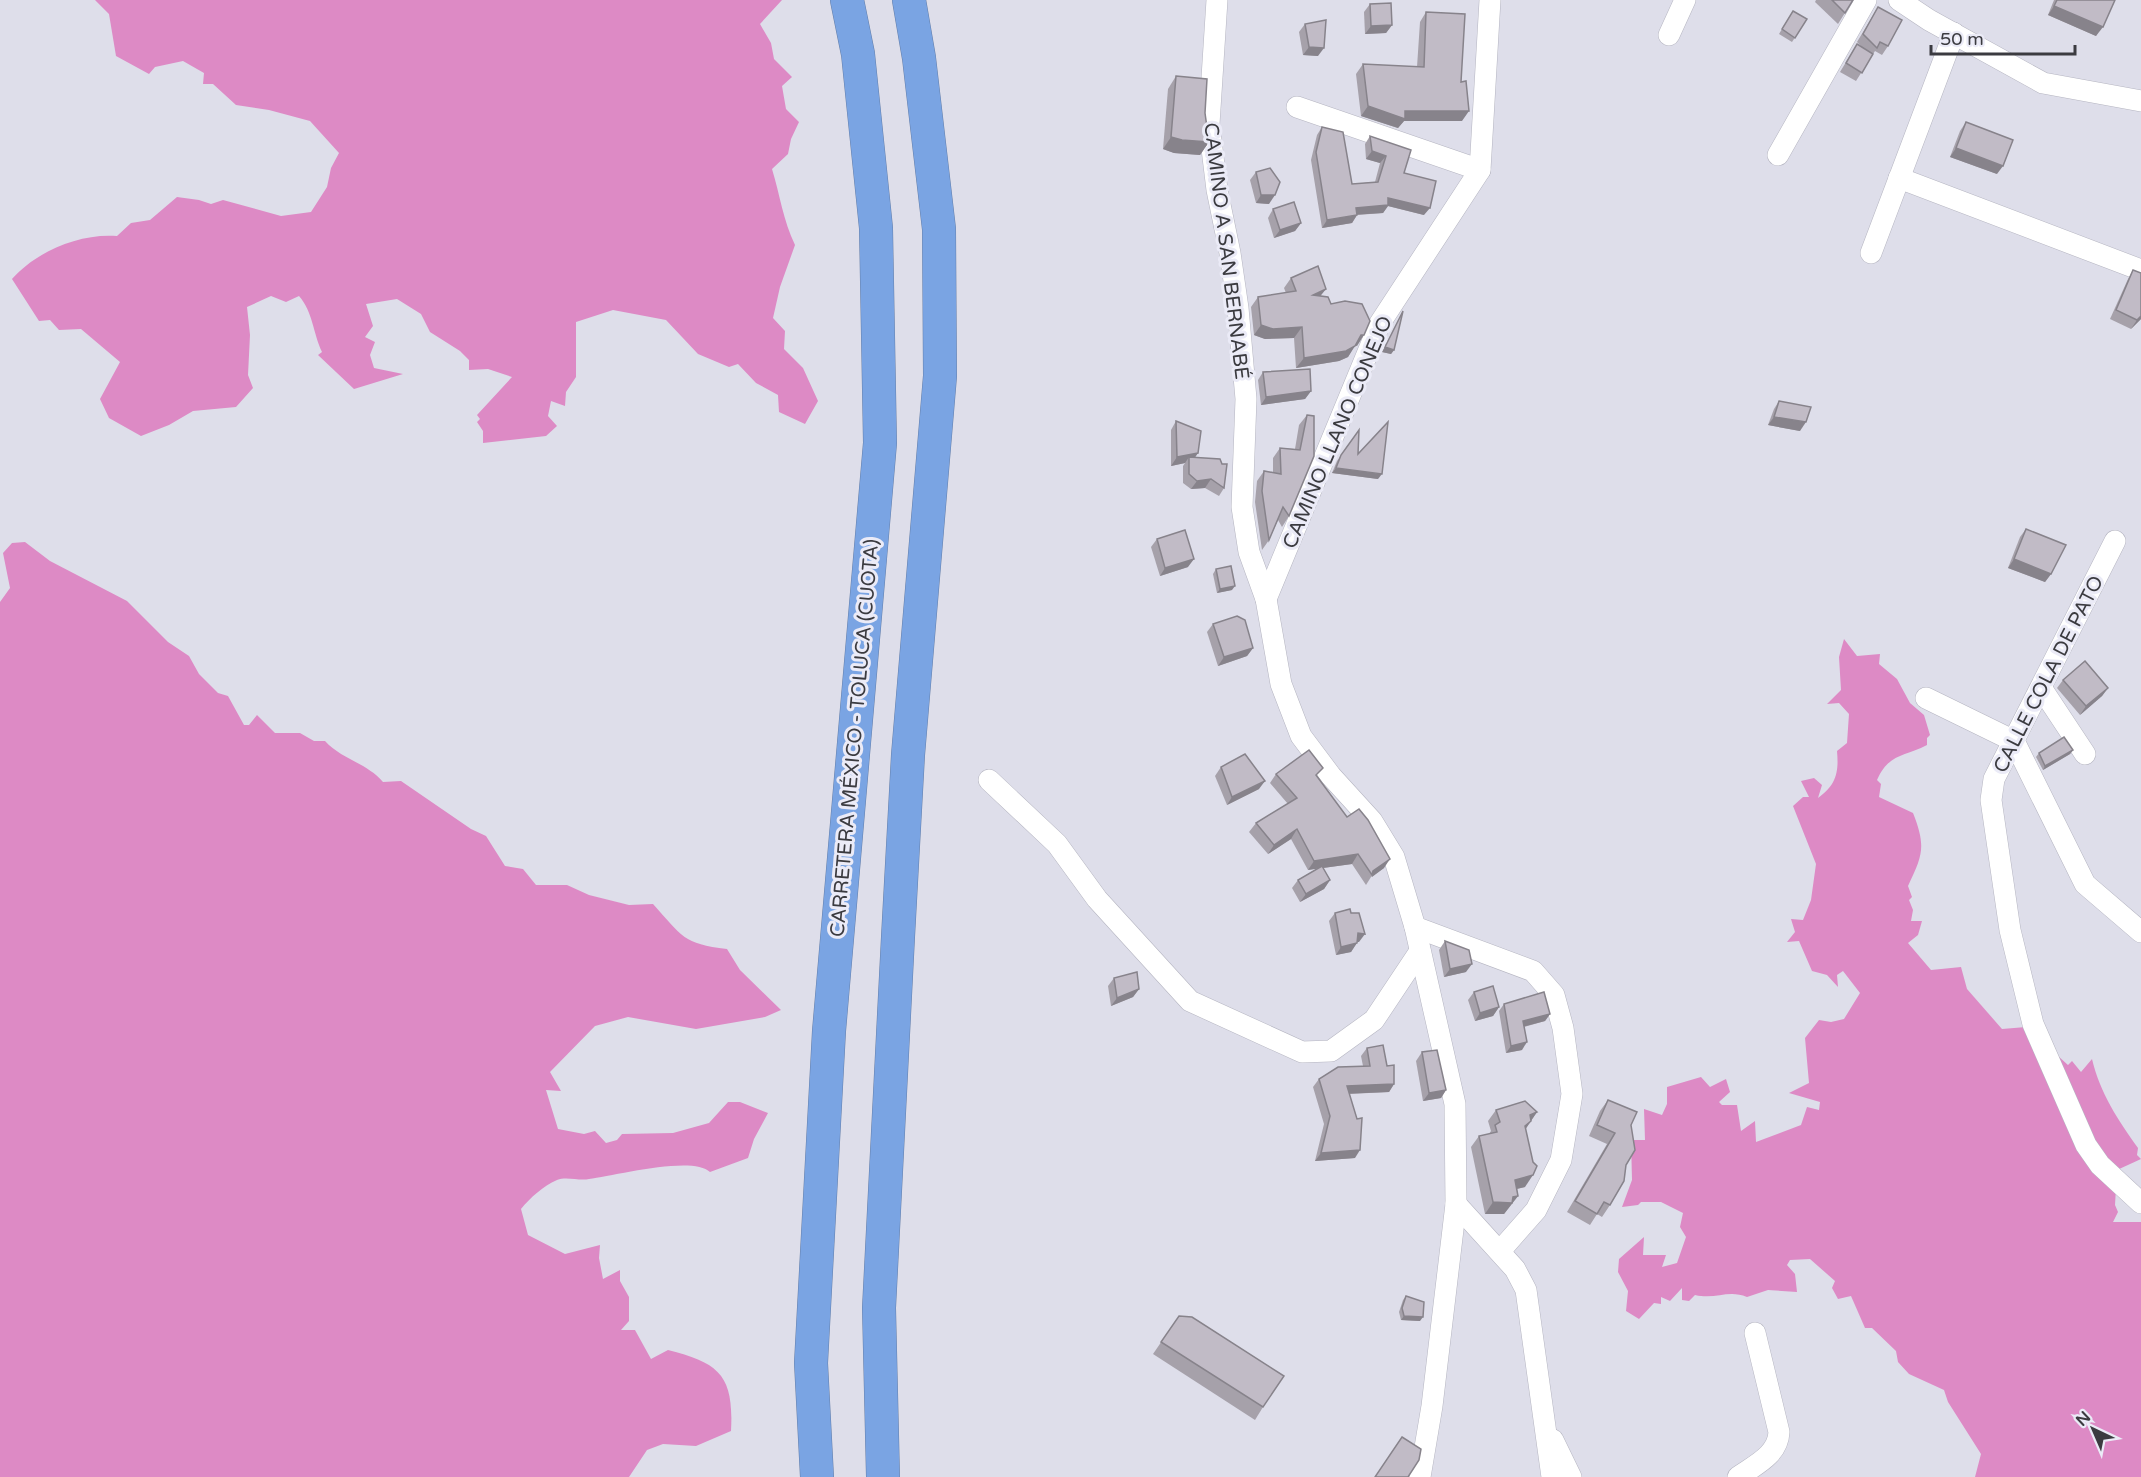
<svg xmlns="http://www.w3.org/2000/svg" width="2141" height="1477" viewBox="0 0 2141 1477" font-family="'Varela Round',sans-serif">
<rect width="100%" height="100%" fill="#dedeea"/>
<g fill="#dd8ac5">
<path d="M95 0H782L760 24 771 43 774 59 792 77 782 86 786 109 799 122 791 139 788 154 772 169C780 195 783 220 795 245L780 287 773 318 785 331 784 349 803 368 818 401 805 424 779 412 778 395 756 383 738 364 729 367 698 354 666 320 613 310 576 322V377L566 392 565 406 551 401 548 416 557 426 546 436 483 443V431L477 422 480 419 477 415 512 377 488 369 469 370V360L460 351 430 332 421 314 397 299 366 304 373 326 365 337 375 342 370 355 374 368 403 374 354 389 318 355 322 352C313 333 313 312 299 296L286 302 271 296 247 307 250 335 248 375 253 388 236 407 193 411 169 425 141 436 109 418 100 399 120 362 81 329 59 330 50 320 39 321 12 279C37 251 80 233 117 236L131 223 150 220 177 197 199 200 211 204 223 200 281 216 311 212 327 187 331 168 339 153 310 121 269 110 236 105 213 84H203L204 73 183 61 155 67 149 74 116 56 109 14Z"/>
<path d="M25 542 50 561 127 601 168 642 189 656 199 674 218 693 228 696 244 725H249L257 715 275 733H300L314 741H325C341 759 367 763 383 782L401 781 471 829 486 836 505 866 523 869 536 885H567L589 895 629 905 653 904C682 936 683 944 727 949L740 970 781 1010 765 1017 696 1029 628 1017 595 1026 550 1072 561 1091 546 1090 558 1129 584 1134 595 1131 606 1143 617 1140 622 1134 673 1133 709 1123 728 1102H740L768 1113 754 1139 748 1158 710 1172C693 1155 613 1176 589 1179 579 1181 566 1176 557 1180 543 1186 530 1198 521 1209L528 1235 565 1254 600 1245 599 1258 603 1279 620 1270V1281L629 1297V1321L621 1330H635L651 1359 668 1350C720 1363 734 1376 731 1431L696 1446 663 1444 647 1450 629 1477H0V602L10 588 3 553 12 543Z"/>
<path d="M1844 639 1857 656 1880 654 1879 664 1897 679 1910 703 1924 715 1930 735 1927 738V745C1904 757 1889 753 1877 780L1881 784 1879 797 1913 813C1926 846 1923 855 1908 886L1912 897 1909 900 1913 910 1911 921H1922L1918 935 1908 943 1931 970 1961 967 1967 989 2002 1029 2026 1027 2068 1065 2072 1061 2081 1072 2092 1059C2100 1093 2118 1120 2138 1148L2137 1155 2141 1159 2117 1170 2115 1205 2118 1212 2113 1222H2141V1477H1975L1981 1454 1948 1402 1944 1390 1909 1374 1898 1362 1896 1351 1872 1328H1865L1851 1296 1838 1299 1832 1288 1835 1281 1810 1259 1790 1260 1787 1265 1795 1274 1797 1292 1768 1290 1747 1297C1728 1289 1716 1300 1695 1295L1689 1301 1682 1300V1288L1670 1301 1661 1297V1304L1654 1303 1639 1319 1626 1311 1628 1291 1618 1272 1619 1259 1644 1237 1643 1255H1666L1662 1267 1677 1263 1686 1237 1680 1227 1683 1213 1661 1202H1641L1638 1205 1622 1207 1632 1180 1631 1140H1645L1644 1109 1662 1115 1667 1104V1087L1701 1077 1710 1087 1726 1079 1730 1092 1719 1102 1722 1105H1737L1741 1131 1755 1121 1756 1142 1801 1125 1807 1107 1819 1110 1820 1102 1789 1093 1809 1083 1805 1038 1819 1020 1831 1022 1844 1019 1860 993 1843 971 1837 975 1838 987 1827 975 1812 971 1799 941 1787 942 1795 932 1791 919 1803 920 1811 900 1816 864 1793 806 1803 797H1809L1801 781 1814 778 1822 785 1818 798C1836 785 1839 773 1837 751L1847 743 1849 714 1839 703 1827 704 1841 690 1839 657Z"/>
</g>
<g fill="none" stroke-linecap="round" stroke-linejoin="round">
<g stroke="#b5b5c1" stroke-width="22">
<g id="street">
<path d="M1217 0 1209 124 1217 190 1230 253 1238 308 1246 399 1242 507 1249 552 1266 599 1281 684 1301 736 1331 776 1372 821 1394 857 1415 927 1455 1104 1456 1204 1432 1406 1420 1477"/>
<path d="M1899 0 1929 20 2043 83 2141 101"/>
<path d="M1669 35 1685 0"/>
<path d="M1297 107 1480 170"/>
<path d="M1778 155 1866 0"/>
<path d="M1899 178 2141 270"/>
<path d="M1871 253 1954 33"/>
<path d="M2115 541 1994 779 1991 800 2010 930 2033 1024 2086 1145 2100 1165 2141 1203"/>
<path d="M1266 599 1380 323 1480 170 1490 0"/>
<path d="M2042 689 2085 754"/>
<path d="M1926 698 2014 741 2085 884 2141 932"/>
<path d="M989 780 1057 844 1097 899 1190 1001 1302 1052 1331 1051 1374 1020 1420 951"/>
<path d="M1415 927 1533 971 1554 995 1563 1028 1572 1094 1561 1160 1536 1210 1500 1251"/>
<path d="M1456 1204 1515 1269 1526 1290 1552 1477"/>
<path d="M1553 1440 1571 1477"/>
<path d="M1738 1477C1755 1465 1778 1455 1779 1432L1755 1333"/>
</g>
</g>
<g stroke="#647faa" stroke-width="34">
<g id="highway">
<path d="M817 1477 811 1363 829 1031 880 443 876 228 858 54 847 0"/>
<path d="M883 1477 879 1308 898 937 908 755 940 376 939 229 919 58 909 0"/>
</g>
</g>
<use href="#street" stroke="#fff" stroke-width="21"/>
<use href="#highway" stroke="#7aa4e3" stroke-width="33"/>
</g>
<g fill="#a6a1aa">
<path d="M1816 0H1853L1838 24 1815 2Z"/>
<path d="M2054 0H2115L2096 36 2048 15Z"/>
<path d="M1370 4 1392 25 1386 33 1365 34 1364 12Z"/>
<path d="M1878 7 1888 46 1882 55 1875 51 1856 81 1840 72 1857 44 1862 47 1857 42Z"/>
<path d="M1793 11 1807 19 1792 42 1779 34Z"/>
<path d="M1426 12 1461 82 1462 121H1404L1398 128 1361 116 1356 74 1363 64 1417 67 1420 22Z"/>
<path d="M1305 24 1318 56 1303 55 1299 32Z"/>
<path d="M1176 76 1205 113 1209 142 1200 155 1174 153 1163 149 1168 89Z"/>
<path d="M1966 122 1997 174 1950 157 1960 131Z"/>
<path d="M1322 127 1352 184 1375 182 1380 163 1366 159 1365 144 1370 136 1404 173 1424 215 1388 206 1383 213 1357 215 1352 223 1322 228 1311 160 1317 135Z"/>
<path d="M1256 172 1269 204 1256 203 1250 180Z"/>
<path d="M1273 209 1301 223 1295 231 1274 238 1268 218Z"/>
<path d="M2133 270 2141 273V319L2131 329 2110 319 2128 279Z"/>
<path d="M1291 278 1321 296 1331 304 1357 346 1355 345 1348 357 1339 361 1296 368 1294 338 1265 339 1254 335 1251 307 1258 297 1286 293 1284 288Z"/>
<path d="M1403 311 1394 350 1391 354 1382 352Z"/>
<path d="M1263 372 1311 391 1305 399 1261 405 1258 380Z"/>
<path d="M1779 401 1800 431 1768 425 1774 409Z"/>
<path d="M1307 415 1289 516 1282 527 1278 520 1269 540 1262 550 1255 502 1257 481 1264 471 1273 472V458L1280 448 1295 449 1299 425Z"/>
<path d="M1176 421 1195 458 1224 488 1219 496 1205 488 1191 489 1183 483V466L1185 463 1171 466V430Z"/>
<path d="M1359 430 1358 454 1378 479 1332 473 1337 461Z"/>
<path d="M2026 529 2051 574 2045 582 2008 568 2020 537Z"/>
<path d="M1157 539 1188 567 1160 576 1151 547Z"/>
<path d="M1216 569 1232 590 1217 593 1213 574Z"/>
<path d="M1213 624 1253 648 1247 656 1218 666 1207 632Z"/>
<path d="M2063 680 2108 688 2102 696 2080 715 2057 688Z"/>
<path d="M2073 750 2070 754 2043 770 2036 757 2039 753Z"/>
<path d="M1221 767 1259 789 1227 805 1215 776Z"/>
<path d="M1276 774 1317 776 1384 868 1371 877 1366 885 1352 864 1323 868 1330 880 1324 889 1300 902 1292 888 1298 880 1318 868 1308 870 1291 839 1268 854 1249 832 1256 823 1288 804 1270 783Z"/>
<path d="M1335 913 1359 942H1357L1351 952 1336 955 1329 921Z"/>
<path d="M1445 941 1466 972 1444 977 1439 950Z"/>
<path d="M1114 978 1139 989 1133 997 1111 1006 1108 986Z"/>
<path d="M1474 992 1499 1007 1493 1016 1475 1021 1468 1000Z"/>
<path d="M1504 1004 1550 1014 1545 1021 1524 1027 1522 1050 1506 1053 1499 1011Z"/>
<path d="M1367 1048 1387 1066 1394 1084 1389 1092 1349 1094 1355 1158 1315 1161 1324 1124 1313 1087 1319 1079 1363 1066 1361 1056Z"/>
<path d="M1422 1052 1446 1090 1441 1098 1423 1101 1416 1061Z"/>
<path d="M1608 1100 1631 1125 1626 1165 1610 1205 1602 1217 1597 1214 1590 1225 1567 1212 1607 1144 1589 1136 1600 1111Z"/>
<path d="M1496 1110 1537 1112 1525 1129V1187L1517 1189 1518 1196 1504 1214H1485L1471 1147 1479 1136 1489 1134 1491 1131 1488 1121Z"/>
<path d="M1406 1296 1420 1321 1401 1320 1399 1312 1403 1300Z"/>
<path d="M1179 1316 1263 1407 1255 1420 1153 1354Z"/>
</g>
<g fill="#87838b">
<path d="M2054 6 2103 27 2096 36 2048 15Z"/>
<path d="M1392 25 1386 33 1365 34 1371 26Z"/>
<path d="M1309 47 1324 48 1318 56 1303 55Z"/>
<path d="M1368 106 1405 111H1469L1462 121H1404L1398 128 1361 116Z"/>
<path d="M1171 137 1209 142 1200 155 1174 153 1163 149Z"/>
<path d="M1956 148 2003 166 1997 174 1950 157Z"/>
<path d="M1372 151 1386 156 1380 163 1366 159Z"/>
<path d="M1261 195H1275L1269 204 1256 203Z"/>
<path d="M1388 198 1430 208 1424 215 1388 206 1383 213 1351 215 1356 208Z"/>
<path d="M1357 215 1352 223 1322 228 1327 220Z"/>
<path d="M1301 223 1295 231 1274 238 1280 230Z"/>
<path d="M1326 289 1318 299 1313 295Z"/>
<path d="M2141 316V319L2131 329 2137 320Z"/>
<path d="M1261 325 1302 327 1294 338 1265 339 1254 335Z"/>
<path d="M1361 335H1364L1357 346 1354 345Z"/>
<path d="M1355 346 1348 357 1339 361 1296 368 1304 358Z"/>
<path d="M1385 347 1394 350 1391 354 1382 352Z"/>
<path d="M1311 391 1305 399 1261 405 1266 397Z"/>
<path d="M1774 417 1806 422 1800 431 1768 425Z"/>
<path d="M1198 453 1192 462 1189 457 1185 463 1171 466 1177 457Z"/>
<path d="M1336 468 1382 474 1378 479 1332 473Z"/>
<path d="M1211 479 1205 488 1191 489 1197 481Z"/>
<path d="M1194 559 1188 567 1160 576 1165 568Z"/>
<path d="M2014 559 2051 574 2045 582 2008 568Z"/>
<path d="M1235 586 1232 590 1217 593 1220 589Z"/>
<path d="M1253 648 1247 656 1218 666 1224 657Z"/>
<path d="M2108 688 2102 696 2080 715 2086 706Z"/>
<path d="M2073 750 2070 754 2043 770 2045 766Z"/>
<path d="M1265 781 1259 789 1227 805 1232 797Z"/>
<path d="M1297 829 1291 839 1268 854 1274 845Z"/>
<path d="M1358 854 1352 864 1308 870 1314 861Z"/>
<path d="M1390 859 1384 868 1372 877 1373 871Z"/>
<path d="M1330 880 1324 889 1300 902 1306 894Z"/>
<path d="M1358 933 1365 934 1359 942H1352Z"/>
<path d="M1357 943 1351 952 1336 955 1341 947Z"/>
<path d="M1472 964 1466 972 1444 977 1450 969Z"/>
<path d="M1139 989 1133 997 1111 1006 1117 998Z"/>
<path d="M1499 1007 1493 1016 1475 1021 1480 1013Z"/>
<path d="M1550 1014 1545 1021 1518 1028 1523 1021Z"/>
<path d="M1527 1042 1522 1050 1506 1053 1511 1046Z"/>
<path d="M1394 1084 1389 1092 1341 1094 1347 1086Z"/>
<path d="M1446 1090 1441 1098 1423 1101 1429 1093Z"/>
<path d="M1537 1112 1523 1133 1517 1138 1530 1115Z"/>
<path d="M1360 1150 1355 1158 1315 1161 1321 1153Z"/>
<path d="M1533 1175 1525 1187 1507 1191 1515 1180Z"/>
<path d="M1518 1196 1504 1214H1485L1493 1202Z"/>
<path d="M1404 1316 1423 1317 1420 1321 1401 1320Z"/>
</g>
<g fill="#c1bbc6" stroke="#87838b" stroke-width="1.5">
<path d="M1832 0H1853L1845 13Z"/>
<path d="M2057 0H2115L2103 27 2054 6Z"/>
<path d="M1391 3 1392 25 1371 26 1370 4Z"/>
<path d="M1878 7 1902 20 1888 46 1880 42 1877 48 1863 34Z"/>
<path d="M1793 11 1807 19 1795 38 1782 29Z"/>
<path d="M1426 12 1465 14 1461 82 1466 81 1469 111H1405V119L1368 106 1363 64 1424 67Z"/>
<path d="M1326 20 1324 48 1309 47 1305 24Z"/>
<path d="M1857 44 1873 54 1862 73 1846 63Z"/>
<path d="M1176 76 1207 79 1205 113 1209 142 1182 140 1171 137Z"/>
<path d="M1966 122 2013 140 2003 166 1956 148Z"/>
<path d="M1322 127 1343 132 1352 184 1378 182 1386 156 1372 151 1370 136 1411 150 1404 173 1436 181 1430 208 1388 198V205L1356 208 1357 215 1327 220 1316 152Z"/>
<path d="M1270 168 1280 182 1275 195H1261L1256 172Z"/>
<path d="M1294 202 1301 223 1280 230 1273 209Z"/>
<path d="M1318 266 1326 289 1313 295 1328 297 1331 304 1345 301 1362 304 1370 321 1364 335H1361L1355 346 1346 351 1304 358 1302 327 1273 329 1261 325 1258 297 1296 291 1291 278Z"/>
<path d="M2133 270 2141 273V316L2137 320 2116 310Z"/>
<path d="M1403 311 1394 350 1385 347Z"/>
<path d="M1310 369 1311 391 1266 397 1263 372Z"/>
<path d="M1779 401 1811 407 1806 422 1774 417Z"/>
<path d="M1307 415 1314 416V456L1289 516 1283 507 1269 540 1262 491 1264 471 1281 474 1280 448 1300 450Z"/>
<path d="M1176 421 1201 431 1198 453 1177 457Z"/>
<path d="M1388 422 1382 474 1336 468 1341 455 1359 430 1358 454Z"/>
<path d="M1189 457 1220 459 1222 464H1227L1224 488 1211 479 1197 481 1189 474Z"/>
<path d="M2026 529 2066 545 2051 574 2014 559Z"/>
<path d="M1185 530 1194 559 1165 568 1157 539Z"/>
<path d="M1231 566 1235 586 1220 589 1216 569Z"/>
<path d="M1237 616 1245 620 1253 648 1224 657 1213 624Z"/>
<path d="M2085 661 2108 688 2086 706 2063 680Z"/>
<path d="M2064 737 2073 750 2045 766 2039 753Z"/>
<path d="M1309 750 1323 768 1316 775 1347 817 1359 809 1368 820 1390 859 1373 871 1372 875 1358 854 1314 861 1297 829 1274 845 1256 823 1297 798 1276 774Z"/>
<path d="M1245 754 1265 781 1232 797 1221 767Z"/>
<path d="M1322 866 1330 880 1306 894 1298 880Z"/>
<path d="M1350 909 1351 913H1359L1365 934 1358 933 1357 943 1341 947 1335 913Z"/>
<path d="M1445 941 1469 950 1472 964 1450 969Z"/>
<path d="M1137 972 1139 989 1117 998 1114 978Z"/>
<path d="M1493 986 1499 1007 1480 1013 1474 992Z"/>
<path d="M1544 992 1550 1014 1523 1021 1527 1042 1511 1046 1504 1004Z"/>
<path d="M1383 1045 1387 1066 1394 1065V1084L1347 1086 1357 1119 1362 1118 1360 1150 1321 1153 1330 1116 1319 1079 1338 1067 1370 1066 1367 1048Z"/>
<path d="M1437 1050 1446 1090 1429 1093 1422 1052Z"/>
<path d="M1608 1100 1637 1112 1631 1125 1635 1150 1626 1165 1624 1181 1610 1205 1604 1202 1597 1214 1575 1201 1615 1133 1597 1125Z"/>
<path d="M1525 1101 1537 1112 1530 1115 1531 1121 1525 1126 1533 1162 1537 1166 1533 1175 1515 1180 1518 1196 1513 1197 1512 1203 1493 1202 1479 1136 1497 1132 1495 1125 1500 1122 1496 1110Z"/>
<path d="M1406 1296 1424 1302 1423 1317 1404 1316 1402 1308Z"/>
<path d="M1179 1316 1192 1317 1284 1376 1263 1407 1161 1342Z"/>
<path d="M1402 1437 1421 1449 1419 1460 1408 1477H1375Z"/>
</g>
<g text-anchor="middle" stroke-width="6" stroke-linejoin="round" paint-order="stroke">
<g font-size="20" fill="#3b3b40" stroke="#ebebf7">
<text transform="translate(1227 251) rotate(83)" y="7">CAMINO A SAN BERNABÉ</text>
<text transform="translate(1337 432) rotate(-67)" y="7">CAMINO LLANO CONEJO</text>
<text transform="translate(2048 674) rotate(-63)" y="7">CALLE COLA DE PATO</text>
<text transform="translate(854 738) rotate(-85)" y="7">CARRETERA MÉXICO - TOLUCA (CUOTA)</text>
</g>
</g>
<g transform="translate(2093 1429) rotate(316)" stroke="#ebebf7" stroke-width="4.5" paint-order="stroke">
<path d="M0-4.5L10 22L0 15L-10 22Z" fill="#3b3b40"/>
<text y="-9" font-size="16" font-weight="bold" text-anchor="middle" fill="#3b3b40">N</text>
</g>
<path d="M1931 45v9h144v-9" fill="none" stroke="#3b3b40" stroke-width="3"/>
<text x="1940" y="45" font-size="18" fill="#3b3b40" stroke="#ebebf7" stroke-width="4.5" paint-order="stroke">50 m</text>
</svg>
